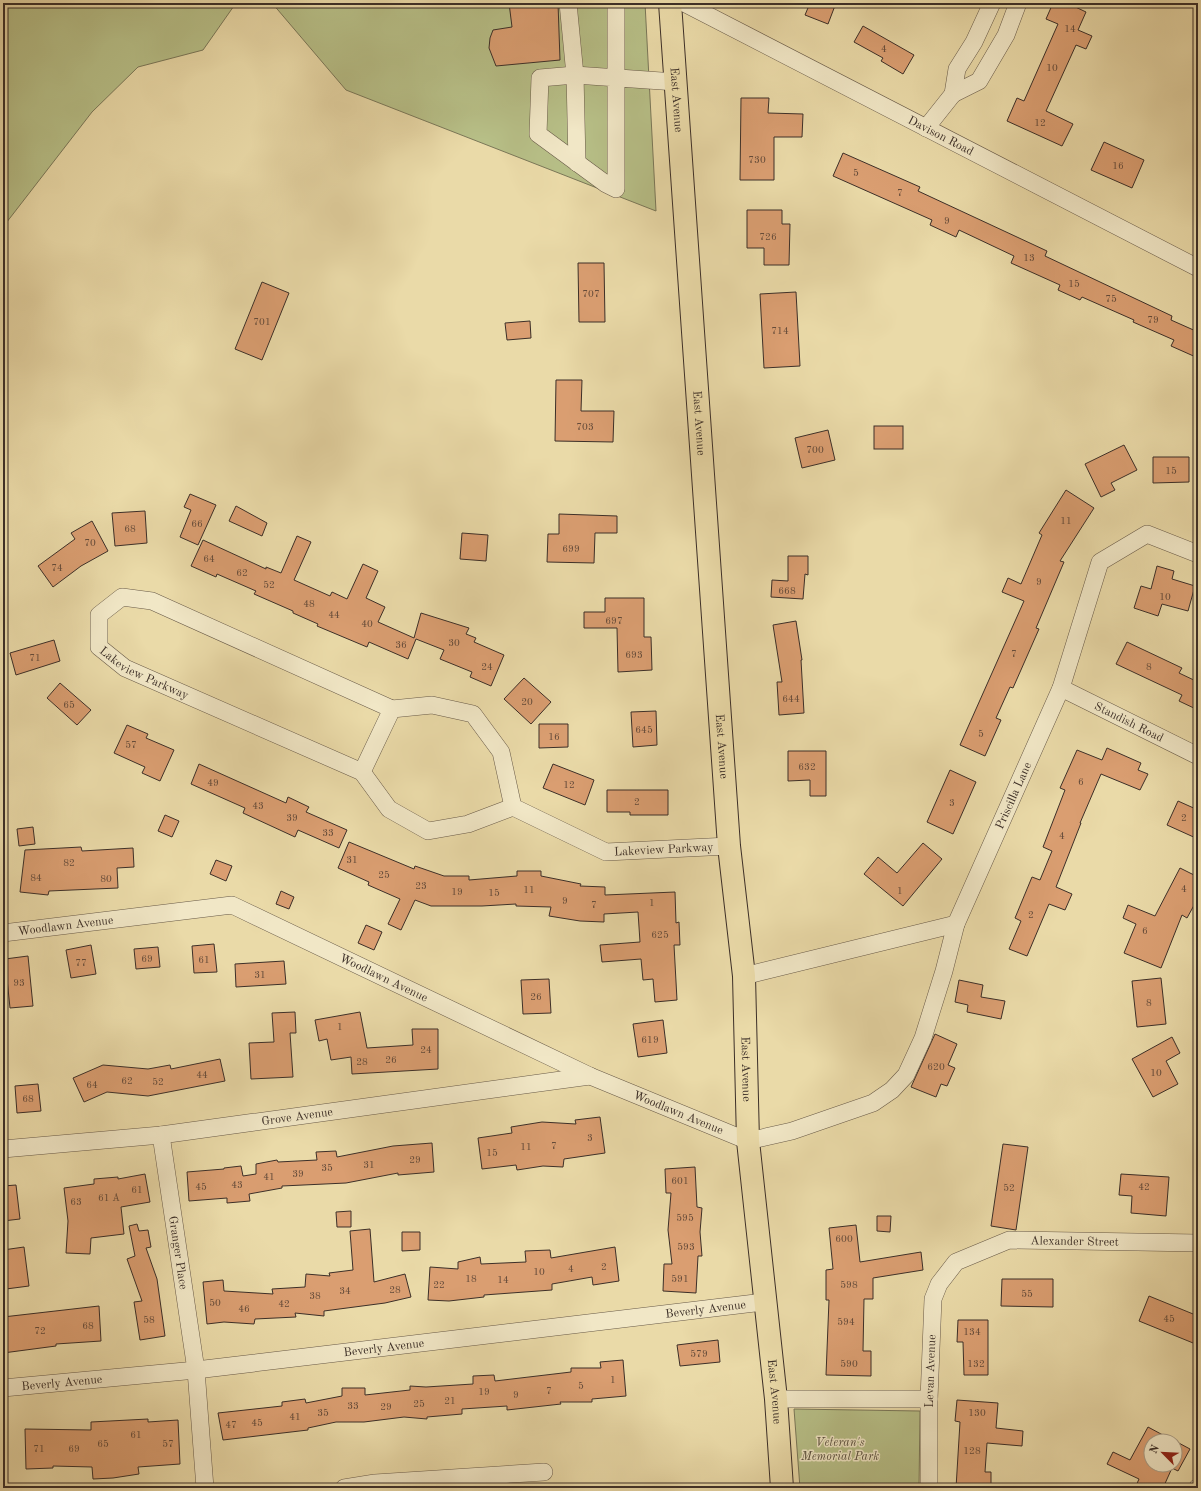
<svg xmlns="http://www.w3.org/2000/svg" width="1201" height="1491" viewBox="0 0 1201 1491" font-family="'Old Standard TT',serif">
<rect width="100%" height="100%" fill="#eadaa8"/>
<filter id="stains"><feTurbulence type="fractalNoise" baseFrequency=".005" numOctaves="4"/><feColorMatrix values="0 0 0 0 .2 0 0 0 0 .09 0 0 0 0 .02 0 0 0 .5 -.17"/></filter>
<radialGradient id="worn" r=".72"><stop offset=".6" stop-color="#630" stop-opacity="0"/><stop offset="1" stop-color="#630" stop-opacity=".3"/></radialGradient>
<g fill="#b7bf87" stroke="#7a7758">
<path d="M3 3H236L203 50 138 67 92 112 3 227Z"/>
<path d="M272 3H645L656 211 346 90Z"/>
<path d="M794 1409 920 1411 919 1488H800Z"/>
</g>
<g fill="#da9e71" stroke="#3c2f28">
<path d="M509 3H558L560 60 496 66 489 48 490 38 493 30 512 27Z"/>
<path d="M810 3H836L828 24 805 15Z"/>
<path d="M1053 3H1067L1086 12 1078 30 1092 36 1086 49 1076 45 1046 111 1073 124 1062 146 1007 121 1017 98 1024 101 1058 24 1046 19Z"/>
<path d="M863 26 914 55 903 74 881 61 883 58 854 42Z"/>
<path d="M741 98H769L768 113 803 114 802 137H774V180H740Z"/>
<path d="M1104 142 1144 160 1132 188 1091 170Z"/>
<path d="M843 153 920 187 918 191 1047 251 1045 256 1172 316 1171 320 1198 332V358L1171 346 1174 340 1133 322 1134 320 1082 297 1080 300 1058 290 1060 285 1011 263 1014 256 959 230 956 237 930 225 932 220 833 176Z"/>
<path d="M747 210H782V224H790L789 265H764V248H747Z"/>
<path d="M578 263H604L605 322H579Z"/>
<path d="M262 282 289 293 262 360 235 349Z"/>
<path d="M796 292 800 366 764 368 760 294Z"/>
<path d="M530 321 531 338 507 340 505 323Z"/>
<path d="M556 380H582L581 411H614L613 442 555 441Z"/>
<rect x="874" y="426" width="29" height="23"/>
<path d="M828 430 835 460 802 468 795 438Z"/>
<path d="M1124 445 1137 470 1111 483 1115 490 1101 497 1085 464Z"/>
<path d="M1153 457H1189V482L1153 483Z"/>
<path d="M1066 490 1094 508 1060 561 1064 562 1036 628 1039 629 1013 688 1010 687 996 718 1001 720 985 756 960 745 1024 601 1002 592 1008 578 1021 584 1042 535 1039 533Z"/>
<path d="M190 494 216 505 198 545 180 537 191 510 184 507Z"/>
<path d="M236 506 267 523 262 536 229 521Z"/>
<path d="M145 511 147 543 115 546 112 513Z"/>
<path d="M559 514 617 516V533H595L594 563 547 562 548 534H559Z"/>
<path d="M92 521 108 551 81 566 53 587 38 566 75 539 71 533Z"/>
<path d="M462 533 488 535 486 561 460 559Z"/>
<path d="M297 536 311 542 294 580 330 596 332 592 347 599 363 564 378 571 366 598 385 607 378 622 414 638 421 613 469 628 466 634 476 638 474 642 504 655 491 686 470 677 472 672 440 659 444 650 416 639 408 659 369 642 367 647 317 626 318 624 293 613V611L254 594 256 591 217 574 216 577 191 566 203 540 266 569V567L281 573Z"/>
<path d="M788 556H808V575L805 574 803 599 771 597 772 580 788 581Z"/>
<path d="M1157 566 1174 571 1172 579 1195 586 1188 611 1162 604 1158 616 1134 608 1141 586 1151 589Z"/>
<path d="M605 598H644V637H651L652 670 618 672 617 628H584V612H605Z"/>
<path d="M796 621 802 660H801L804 713 779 715 777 682H782L773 625Z"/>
<path d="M54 640 60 661 16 675 10 653Z"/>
<path d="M1127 642 1182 668 1179 673 1198 682V710L1179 701 1182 695 1116 664Z"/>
<path d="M524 678 551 702 531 724 504 699Z"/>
<path d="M60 683 91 710 77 725 47 698Z"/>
<path d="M656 711 657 745 633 747 631 712Z"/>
<path d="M539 724H568V747L539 748Z"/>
<path d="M127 725 148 734 146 738 174 750 160 781 142 773 145 767 114 753Z"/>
<path d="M1107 748 1141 763 1138 770 1148 774 1140 790 1101 774 1080 823H1081L1056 887 1072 894 1065 910 1049 904 1027 956 1009 949 1021 921 1015 918 1032 877 1040 880 1052 851 1043 847 1065 790 1060 788 1077 750 1102 760Z"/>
<path d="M788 751H826V796H810V780L788 781Z"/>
<path d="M199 764 286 803 288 797 309 807 306 812 347 830 339 848 298 830 295 837 243 813 245 808 191 784Z"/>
<path d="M553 764 594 780 585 805 543 788Z"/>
<path d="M950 770 976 782 953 834 927 822Z"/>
<path d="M607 790H668V815H630V812H607Z"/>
<path d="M1178 801 1198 810V839L1167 825Z"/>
<path d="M165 815 179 821 172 837 158 831Z"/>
<path d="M33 827 35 844 19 846 17 829Z"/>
<path d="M349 842 414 869 415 866 444 876H469V880L517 876V871H541V876L581 884 580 886 605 887V895L675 892 676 923 679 922 680 945H674L677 1000 655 1002 653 979 643 980 641 959 602 962 600 945 640 942 638 912 604 914V922L580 921 549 916 551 907 516 906V904L482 906H431L415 900 401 930 388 924 400 899 368 885 369 882 338 868Z"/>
<path d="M923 843 942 859 903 906 864 874 878 857 897 873Z"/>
<path d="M81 847 82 851 133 848 134 867 117 868 118 888 49 891 48 895 20 892 25 850Z"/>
<path d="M216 860 232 866 226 881 210 874Z"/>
<path d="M1180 868 1198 877V898L1187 918 1182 915 1161 968 1124 953 1136 924 1123 918 1128 905 1155 916Z"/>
<path d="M281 891 294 897 289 909 276 904Z"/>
<path d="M366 925 382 932 374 950 358 943Z"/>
<path d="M214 944 217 972 194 973 192 946Z"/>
<path d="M91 945 96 974 71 978 66 950Z"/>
<path d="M158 947 160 967 136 969 134 949Z"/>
<path d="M28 956 33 1006 10 1008 5 959Z"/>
<path d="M284 961 286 984 236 987 235 964Z"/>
<path d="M1161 978 1166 1024 1137 1027 1132 981Z"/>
<path d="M549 979 551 1013 523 1014 521 980Z"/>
<path d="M959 980 983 985 981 997 1005 1001 1001 1019 967 1012 968 1005 955 1002Z"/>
<path d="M295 1012 296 1033H290L293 1077 251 1079 249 1043 274 1042 272 1013Z"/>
<path d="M360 1012 367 1048 413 1045 412 1029H438V1069L352 1074 351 1057 331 1060 327 1039 319 1041 315 1020Z"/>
<path d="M663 1020 667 1053 638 1057 633 1024Z"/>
<path d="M935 1034 957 1044 948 1065 955 1068 947 1086 941 1084 936 1097 911 1087Z"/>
<path d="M1172 1037 1180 1053 1166 1061 1178 1084 1153 1097 1132 1059Z"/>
<path d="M220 1059 225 1081 148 1096 107 1092 84 1102 73 1078 103 1065 148 1069 170 1065 171 1069Z"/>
<path d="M38 1084 41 1111 17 1113 15 1086Z"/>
<path d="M600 1117 605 1153 564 1159 563 1167 543 1166 517 1170 516 1165 482 1169 478 1138 512 1133 511 1127 542 1122 576 1124 575 1120Z"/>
<path d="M432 1143 434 1172 398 1175V1173L346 1183 282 1186V1188L249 1194 250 1201 227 1203V1198L189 1201 187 1172 224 1169V1168L241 1166 243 1176 256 1174V1164L277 1160 278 1162 317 1160 316 1152 336 1151 337 1157 393 1146Z"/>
<path d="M1003 1144 1028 1147 1016 1230 991 1226Z"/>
<path d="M695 1167 697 1207 702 1208 700 1232 702 1256H698L696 1293 663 1291 664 1264H672L668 1230 671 1193H666L665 1169Z"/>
<path d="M145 1174 150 1202 121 1207 124 1234 91 1238 90 1254 66 1253 68 1221 64 1188 94 1184V1179L118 1177V1179Z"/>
<path d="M1121 1174 1169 1177 1166 1216 1131 1213 1132 1196 1119 1195Z"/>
<path d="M16 1185 20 1219 3 1221V1186Z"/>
<path d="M351 1211V1227H337L336 1212Z"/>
<path d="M877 1216H891L890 1232 877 1231Z"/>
<path d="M137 1224 139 1231 148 1230 151 1247 146 1248 157 1279 165 1336 140 1340 134 1302 142 1301 127 1259 135 1256 129 1226Z"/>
<path d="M856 1225 860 1262 921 1252 923 1270 873 1278V1299H864L863 1351H871V1376L826 1375 829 1300H826V1270L833 1269 829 1228Z"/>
<path d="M370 1229 374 1282 405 1274 411 1297 385 1303 324 1311V1316L295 1313 296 1317 255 1319 254 1324 224 1322 207 1324 203 1282 223 1280 224 1291 273 1294 272 1289 305 1287 306 1274 330 1276 329 1273 353 1270 350 1231Z"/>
<path d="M402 1232H420V1250L402 1251Z"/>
<path d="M24 1247 29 1286 6 1289 3 1250Z"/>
<path d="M615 1247 619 1281 593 1285 592 1277 552 1284V1290L484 1295V1297L449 1301 428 1300 430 1267 458 1269V1262L480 1257 481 1264 526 1262 525 1251 550 1250 551 1258Z"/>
<path d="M1002 1279H1053V1307L1001 1306Z"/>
<path d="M1149 1296 1198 1316V1345L1139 1321Z"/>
<path d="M99 1306 101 1341 56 1344V1346L3 1353V1317Z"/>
<path d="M958 1320H988V1375H964L963 1342H957Z"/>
<path d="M718 1340 720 1362 680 1366 677 1345Z"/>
<path d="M623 1360 626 1396 592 1399V1402H560L561 1404 507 1410V1406L462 1409V1414L427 1417V1419L404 1417 364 1422H336L308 1428V1430L223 1440 218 1413 282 1406V1402L305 1399 306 1403 342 1396V1388H365V1395L410 1390V1386L426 1387 473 1384V1376L494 1375 495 1381 571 1372V1368H601L600 1362Z"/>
<path d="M957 1400 998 1403 996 1428 1023 1431 1022 1446 987 1443 985 1472H991V1488H956L960 1422 955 1421Z"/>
<path d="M148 1419V1422L178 1420 180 1464 138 1467 139 1474 113 1478 93 1479 92 1467 53 1466V1468L26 1469 25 1429 91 1430V1422Z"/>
<path d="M1148 1427 1174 1441H1151V1465H1175V1441L1190 1449 1178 1471 1172 1468 1163 1488H1135L1139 1479 1107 1464 1113 1452 1130 1460Z"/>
</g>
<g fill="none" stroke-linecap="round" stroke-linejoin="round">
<g stroke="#685a48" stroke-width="18">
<g id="minor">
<path d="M568 3 575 75 577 163"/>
<path d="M616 3V189L606 184 538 134 540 78 575 75 676 82"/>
<path id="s1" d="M684 3 1198 268"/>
<path d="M953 94 979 81 1006 35 1018 3"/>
<path d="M926 128 953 94 957 69 974 42 992 3"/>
<path id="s2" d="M1061 688 1198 756"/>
<path d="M362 772 392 709"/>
<path id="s3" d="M513 807 501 752 473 714 432 705 392 709 152 601 122 597 99 615V647L125 668 362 772 389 809 428 831 468 824 513 807 606 852 729 846"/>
<path id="s4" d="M3 933 232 905 590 1076 748 1141 792 1131 844 1113 873 1103 892 1090 906 1075 923 1038 944 971 956 924"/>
<path id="s5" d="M744 976 956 924 1061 688 1100 562 1147 534 1198 554"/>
<path id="s6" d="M161 1135 196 1370 205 1488"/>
<path id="s7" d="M3 1149 161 1135 590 1076"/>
<path id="s8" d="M3 1388 196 1370 764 1302"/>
<path d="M776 1399H929"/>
<path d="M344 1488 375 1483 544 1472"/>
<path id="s9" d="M929 1488V1399L933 1299 939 1284 956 1262 1009 1240 1198 1243"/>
<path d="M1197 1488 1198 1487"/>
</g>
</g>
<g stroke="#3c2f28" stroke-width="24">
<g id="highway">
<path id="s10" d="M670 3 729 846 744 976 748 1141 776 1399 782 1488"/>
</g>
</g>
<use href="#minor" stroke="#f1e7c6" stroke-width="17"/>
<use href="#highway" stroke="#eadaa8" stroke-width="22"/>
</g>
<g text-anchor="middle" stroke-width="3" stroke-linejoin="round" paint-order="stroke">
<g font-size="10" fill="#644b3a">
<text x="1070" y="32">14</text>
<text x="884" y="52">4</text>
<text x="1052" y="71">10</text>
<text x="1040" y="126">12</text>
<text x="757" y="163">730</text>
<text x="1118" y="169">16</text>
<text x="856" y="176">5</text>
<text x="900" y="196">7</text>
<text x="947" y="224">9</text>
<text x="768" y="240">726</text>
<text x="1029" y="261">13</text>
<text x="1074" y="287">15</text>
<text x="591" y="297">707</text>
<text x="1111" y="302">75</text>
<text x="1153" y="323">79</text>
<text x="262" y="325">701</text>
<text x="780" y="334">714</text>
<text x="585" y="430">703</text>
<text x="815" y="453">700</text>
<text x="1171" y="474">15</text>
<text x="1066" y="524">11</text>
<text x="197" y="527">66</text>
<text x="130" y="532">68</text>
<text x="90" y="546">70</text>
<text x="571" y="552">699</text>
<text x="209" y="562">64</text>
<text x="57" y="571">74</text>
<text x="242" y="576">62</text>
<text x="1039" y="585">9</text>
<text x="269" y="588">52</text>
<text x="787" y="594">668</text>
<text x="1165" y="600">10</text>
<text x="309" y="607">48</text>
<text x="334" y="618">44</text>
<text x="614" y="624">697</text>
<text x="367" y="627">40</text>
<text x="454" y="646">30</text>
<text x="401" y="648">36</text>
<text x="1014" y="657">7</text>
<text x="634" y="658">693</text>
<text x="35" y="661">71</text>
<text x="487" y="670">24</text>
<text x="1149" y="670">8</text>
<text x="791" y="702">644</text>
<text x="527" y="705">20</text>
<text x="69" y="708">65</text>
<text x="644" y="733">645</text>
<text x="981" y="737">5</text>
<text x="554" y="740">16</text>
<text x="131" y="748">57</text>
<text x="807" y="770">632</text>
<text x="1081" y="785">6</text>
<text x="213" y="786">49</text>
<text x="569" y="788">12</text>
<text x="637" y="805">2</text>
<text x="952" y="806">3</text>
<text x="258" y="809">43</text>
<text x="292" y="821">39</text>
<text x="1184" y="821">2</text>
<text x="328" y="836">33</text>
<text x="1062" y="839">4</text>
<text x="352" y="863">31</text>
<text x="69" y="866">82</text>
<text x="384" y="878">25</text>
<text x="36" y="881">84</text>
<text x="106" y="882">80</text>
<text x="421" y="889">23</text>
<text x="1184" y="892">4</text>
<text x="529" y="893">11</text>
<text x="900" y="894">1</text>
<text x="457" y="895">19</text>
<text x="494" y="896">15</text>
<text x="565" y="904">9</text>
<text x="652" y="906">1</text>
<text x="594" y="908">7</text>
<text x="1031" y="918">2</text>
<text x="1145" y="934">6</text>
<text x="660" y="938">625</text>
<text x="147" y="962">69</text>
<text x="204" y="963">61</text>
<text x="81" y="966">77</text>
<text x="260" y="978">31</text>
<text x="19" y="986">93</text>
<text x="536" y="1000">26</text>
<text x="1149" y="1006">8</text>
<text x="340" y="1030">1</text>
<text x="650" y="1043">619</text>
<text x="426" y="1053">24</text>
<text x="391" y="1063">26</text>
<text x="362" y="1065">28</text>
<text x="936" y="1070">620</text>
<text x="1156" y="1076">10</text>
<text x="202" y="1078">44</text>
<text x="127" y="1084">62</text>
<text x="158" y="1085">52</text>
<text x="92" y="1088">64</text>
<text x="28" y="1102">68</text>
<text x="590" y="1141">3</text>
<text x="554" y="1149">7</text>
<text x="526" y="1150">11</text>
<text x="492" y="1156">15</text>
<text x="415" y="1163">29</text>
<text x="369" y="1168">31</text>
<text x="327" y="1171">35</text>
<text x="298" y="1177">39</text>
<text x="269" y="1180">41</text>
<text x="680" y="1184">601</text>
<text x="237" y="1188">43</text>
<text x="201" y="1190">45</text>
<text x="1144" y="1190">42</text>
<text x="1009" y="1191">52</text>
<text x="137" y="1193">61</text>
<text x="109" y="1201">61 A</text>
<text x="76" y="1205">63</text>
<text x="685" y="1221">595</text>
<text x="844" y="1242">600</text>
<text x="686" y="1250">593</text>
<text x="604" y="1270">2</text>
<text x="571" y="1272">4</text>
<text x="539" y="1275">10</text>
<text x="471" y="1282">18</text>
<text x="680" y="1282">591</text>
<text x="503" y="1283">14</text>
<text x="439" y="1288">22</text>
<text x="849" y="1288">598</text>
<text x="395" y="1293">28</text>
<text x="345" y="1294">34</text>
<text x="1027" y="1297">55</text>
<text x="315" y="1299">38</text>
<text x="215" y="1306">50</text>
<text x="284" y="1307">42</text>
<text x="244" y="1312">46</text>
<text x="1169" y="1322">45</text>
<text x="149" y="1323">58</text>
<text x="846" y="1325">594</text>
<text x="88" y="1329">68</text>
<text x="40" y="1334">72</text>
<text x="972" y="1335">134</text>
<text x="699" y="1357">579</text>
<text x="849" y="1367">590</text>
<text x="976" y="1367">132</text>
<text x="613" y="1383">1</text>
<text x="581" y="1389">5</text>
<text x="549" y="1394">7</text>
<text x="484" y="1395">19</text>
<text x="516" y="1398">9</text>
<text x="450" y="1404">21</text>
<text x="419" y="1407">25</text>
<text x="353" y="1409">33</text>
<text x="386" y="1410">29</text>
<text x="323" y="1416">35</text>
<text x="977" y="1416">130</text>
<text x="295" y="1420">41</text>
<text x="257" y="1426">45</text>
<text x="231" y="1428">47</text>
<text x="136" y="1438">61</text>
<text x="103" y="1447">65</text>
<text x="168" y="1447">57</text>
<text x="39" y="1452">71</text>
<text x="74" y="1452">69</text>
<text x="972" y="1454">128</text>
</g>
<g font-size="12" fill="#3c2f28" stroke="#f1e7c6">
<text dy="4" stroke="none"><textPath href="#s10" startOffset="97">East Avenue</textPath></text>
<text dy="4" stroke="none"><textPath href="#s1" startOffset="289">Davison Road</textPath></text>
<text dy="4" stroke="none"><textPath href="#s10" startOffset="421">East Avenue</textPath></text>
<text dy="4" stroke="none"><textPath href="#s3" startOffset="593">Lakeview Parkway</textPath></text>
<text dy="4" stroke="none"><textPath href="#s2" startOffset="76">Standish Road</textPath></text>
<text dy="4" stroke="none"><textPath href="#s10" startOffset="745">East Avenue</textPath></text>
<text dy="4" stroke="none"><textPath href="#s5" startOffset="359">Priscilla Lane</textPath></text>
<text dy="4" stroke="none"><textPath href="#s3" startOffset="1173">Lakeview Parkway</textPath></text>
<text dy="4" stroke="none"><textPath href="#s4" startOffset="63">Woodlawn Avenue</textPath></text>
<text dy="4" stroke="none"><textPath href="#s4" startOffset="399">Woodlawn Avenue</textPath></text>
<text dy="4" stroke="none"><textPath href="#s10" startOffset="1069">East Avenue</textPath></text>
<text dy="4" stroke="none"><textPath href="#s4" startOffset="723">Woodlawn Avenue</textPath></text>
<text dy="4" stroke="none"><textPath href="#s7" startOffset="296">Grove Avenue</textPath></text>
<text dy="4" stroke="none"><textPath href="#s9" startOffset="356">Alexander Street</textPath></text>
<text dy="4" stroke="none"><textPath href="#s6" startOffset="119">Granger Place</textPath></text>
<text dy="4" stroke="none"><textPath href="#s8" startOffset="707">Beverly Avenue</textPath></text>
<text dy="4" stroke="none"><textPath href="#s8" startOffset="383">Beverly Avenue</textPath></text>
<text dy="4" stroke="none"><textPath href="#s9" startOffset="117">Levan Avenue</textPath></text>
<text dy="4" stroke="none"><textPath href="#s8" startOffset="59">Beverly Avenue</textPath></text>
<text dy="4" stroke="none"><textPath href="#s10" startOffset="1393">East Avenue</textPath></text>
</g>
<g font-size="12" font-style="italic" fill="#554c3b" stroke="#f1e7c6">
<text x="840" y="1446">Veteran's<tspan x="840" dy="14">Memorial Park</tspan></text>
</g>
</g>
<rect width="1201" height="1491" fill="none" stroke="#eadaa8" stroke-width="16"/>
<rect x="4" y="4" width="1193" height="1483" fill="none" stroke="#3c2f28" stroke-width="2"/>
<rect x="8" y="8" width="1185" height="1475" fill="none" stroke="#3c2f28"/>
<g transform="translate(1163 1453) rotate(294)"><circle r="19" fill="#f1e7c6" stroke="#a99d87"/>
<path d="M0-3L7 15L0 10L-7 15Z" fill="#8f2418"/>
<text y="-6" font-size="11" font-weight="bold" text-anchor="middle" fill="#3c2f28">N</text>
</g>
<rect width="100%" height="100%" filter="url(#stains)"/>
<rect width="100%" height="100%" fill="url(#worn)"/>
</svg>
